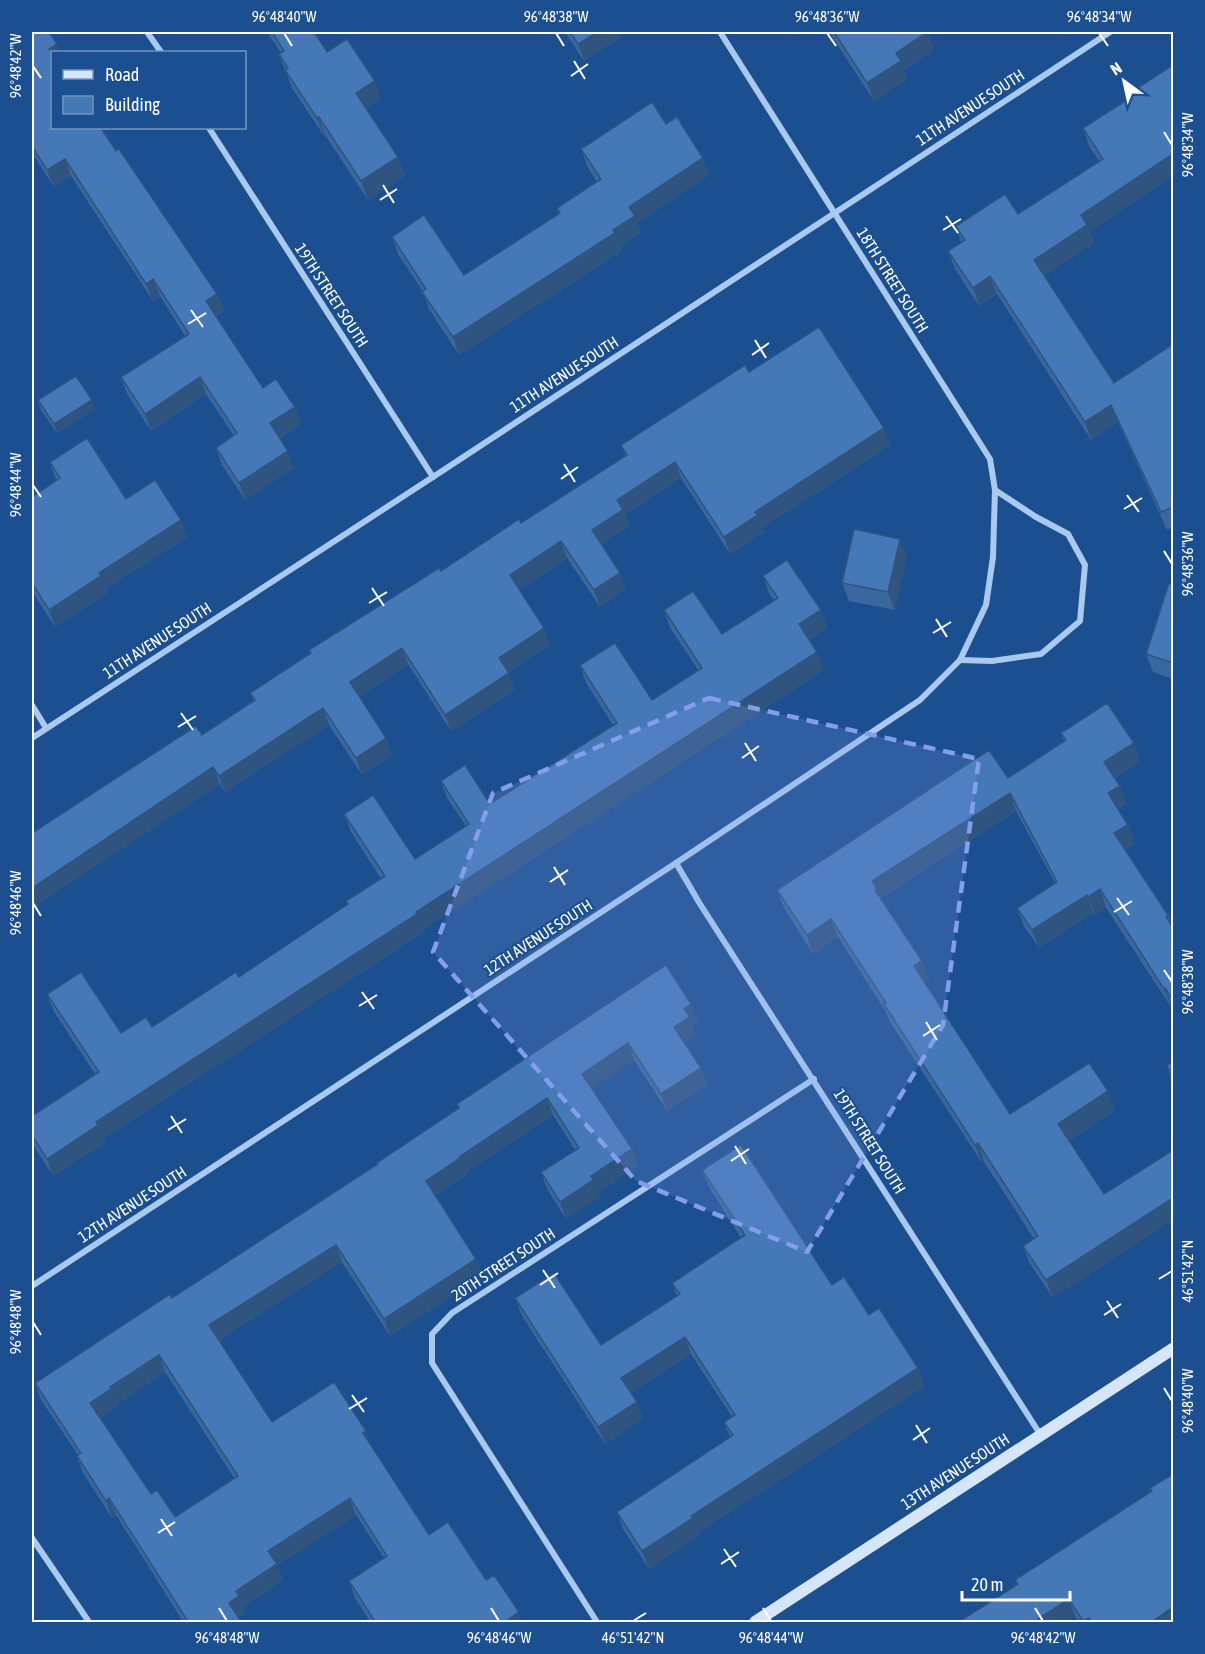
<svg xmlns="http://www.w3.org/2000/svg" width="1205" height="1654" viewBox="0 0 1205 1654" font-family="'Asap Condensed',sans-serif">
<rect width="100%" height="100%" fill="#1b4f8f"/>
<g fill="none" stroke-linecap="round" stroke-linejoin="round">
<g stroke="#a9c9ee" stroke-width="6">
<path d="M147 32 161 52"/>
<path d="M209 128 433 477"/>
<path d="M960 660 992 661 1041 654 1080 621 1085 565 1068 534 1036 517 995 490"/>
<path d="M32 705 46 728"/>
<path d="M32 738 433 477 1110 32"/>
<path d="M676 863 700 904 1040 1434"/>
<path d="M32 1286 676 863 920 700 960 660 986 605 993 557 995 490 990 459 720 32"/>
<path d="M32 1538 89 1622"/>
<path d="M597 1622 432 1363V1334L452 1313 814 1079"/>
</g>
<path stroke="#d6e6fa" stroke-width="12" d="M755 1622 1174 1348"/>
</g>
<g fill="#3a679d" fill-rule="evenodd">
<path d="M32 32 57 44 60 52H52L116 151 217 294 224 311 216 316 263 388 301 424 280 438 294 468 245 500 222 465 216 448 234 436 206 394 151 431 127 394 121 377 185 336 160 296 153 301 71 176 54 187 32 153Z"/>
<path d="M267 32H314L327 52 381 99 366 109 398 157 405 176 368 200 325 135 324 136 292 88 279 54 281 53Z"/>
<path d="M565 32H620L622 36 584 61Z"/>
<path d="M829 32H927L934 50 904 70 908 79 874 101Z"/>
<path d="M1173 65 1090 232 1094 243 1044 276 1114 383 1173 344V527L1167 530 1118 422 1091 440 997 294 979 306 955 269 948 251 961 242 956 226 1018 214 1099 161 1089 146 1083 128 1130 98 1128 94Z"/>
<path d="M666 124 703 158 709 175 637 223 641 233 620 247 622 251 459 355 429 309 423 292 398 254 392 237 464 275 559 214 557 208 597 182 587 166 581 149Z"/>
<path d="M749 372 891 445 762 528 764 532 730 554 681 478 625 515 629 526 602 544 620 573 626 589 600 607 567 558 519 590 544 628 550 645 508 672 515 690 451 731 408 664 359 697 386 738 392 755 362 775 329 725 225 792 220 784 32 908 202 735 254 701 250 693 310 654 309 650 521 523 625 456 621 445Z"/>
<path d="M38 400 95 409 57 433 41 410Z"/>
<path d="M50 462 187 537 106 589 107 593 55 627 32 591V497L56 480Z"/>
<path d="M900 539 906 557 895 610 849 601 842 583Z"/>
<path d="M763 576 821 610 827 628 809 640 817 652 824 670 423 930 424 932 103 1139 105 1143 53 1176 32 1143V1116L95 1074 54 1012 47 994 121 1033 152 1027 239 977 348 905 346 901 381 879 351 832 344 814 415 859 466 826 447 798 441 781 490 804 613 725 586 683 580 665 652 700 698 670 670 628 664 610 722 634 774 601 769 593Z"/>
<path d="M1173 585V679L1153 672 1146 654Z"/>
<path d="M1061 733 1134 743 1140 761 1115 778 1126 804 1118 809 1128 825 1135 843 1125 849 1168 915 1173 928V1008L1172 1006 1171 1007 1106 908 1095 915 1093 913 1039 948 1024 926 1017 908 1055 883 1016 811 881 898 929 979 924 982 1010 1114 1115 1110 1069 1140 1053 1298 1030 1264 1023 1246 1034 1239 984 1162 982 1163 890 1022 886 1012 838 937 813 954 784 908 777 890 1008 778 1064 741Z"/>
<path d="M691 1004 698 1021 692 1024 696 1034 684 1042 707 1085 667 1111 634 1060 591 1088 638 1166 598 1193 600 1197 566 1219 547 1189 541 1172 575 1150 553 1115 465 1173 466 1175 435 1196 476 1259 483 1276 390 1336 342 1262 219 1340 272 1422 366 1431 371 1445 429 1535 486 1580 522 1623H371L355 1598 349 1581 384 1558 356 1515 277 1566 283 1581 243 1607 245 1613 239 1618 242 1623H184L116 1515 112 1518 83 1473 77 1456 78 1455 41 1400 35 1383 172 1298 377 1164 459 1108 457 1104ZM165 1372 234 1478 175 1517 151 1494 100 1418 118 1406 117 1404Z"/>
<path d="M1173 1061V1084L1167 1066Z"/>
<path d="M702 1170 832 1285 869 1315 918 1368 925 1386 698 1533 699 1536 649 1569 623 1529 617 1512 730 1437 724 1422 732 1417 691 1354 631 1393 637 1402 643 1419 605 1444 522 1316 515 1298 601 1345 677 1296 672 1283 741 1238 709 1187Z"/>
<path d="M1173 1474V1623H1079L1075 1616 1066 1623H957L1017 1585 1015 1580 1151 1492 1150 1488Z"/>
</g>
<g fill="#305480">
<path d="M598 32H620L622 36 584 61 578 44Z"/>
<path d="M927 32 934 50 904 70 908 79 874 101 867 83 896 53Z"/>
<path d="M57 44 60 52H52L49 49Z"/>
<path d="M375 81 381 99 363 111 356 93Z"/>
<path d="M319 117 325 135 324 136 317 118Z"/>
<path d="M1173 154V176L1090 232 1094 243 1041 278 1034 260 1081 215Z"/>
<path d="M398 157 405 176 368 200 361 181Z"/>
<path d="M703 158 709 175 637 223 641 233 620 247 622 251 459 355 453 337 613 230 629 207Z"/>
<path d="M65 159 71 176 54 187 47 170Z"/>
<path d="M990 276 997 294 979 306 973 288Z"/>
<path d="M153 279 160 296 153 301 146 284Z"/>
<path d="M217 294 224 311 212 318 206 301Z"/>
<path d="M200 377 206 394 151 431 145 414Z"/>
<path d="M92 400 95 409 57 433 54 424Z"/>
<path d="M1111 405 1118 422 1091 440 1085 422Z"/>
<path d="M295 407 301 424 276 440 270 423Z"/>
<path d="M884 428 891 445 762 528 764 532 730 554 724 537 755 512Z"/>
<path d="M288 451 294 468 245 500 239 483Z"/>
<path d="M675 462 681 478 625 515 629 526 598 547 592 530 617 500Z"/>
<path d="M181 520 187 537 106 589 107 593 55 627 49 610 99 573Z"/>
<path d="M900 539 906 557 895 610 888 592Z"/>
<path d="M561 541 567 558 516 592 510 575Z"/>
<path d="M620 573 626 589 600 607 594 590Z"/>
<path d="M821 610 827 628 805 642 799 624Z"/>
<path d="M544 628 550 645 505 675 499 658Z"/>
<path d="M402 648 408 664 356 699 350 682Z"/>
<path d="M817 652 824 670 423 930 424 932 103 1139 105 1143 53 1176 47 1159 96 1122 416 912Z"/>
<path d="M509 673 515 690 451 731 445 715Z"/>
<path d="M323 708 329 725 225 792 219 776Z"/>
<path d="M386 738 392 755 362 775 356 758Z"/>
<path d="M1134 743 1140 761 1111 780 1104 762Z"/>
<path d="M213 767 220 784 32 908V888Z"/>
<path d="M1120 786 1126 804 1114 812 1108 793Z"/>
<path d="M1010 793 1016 811 881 898 882 908 872 881Z"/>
<path d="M1128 825 1135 843 1121 851 1114 833Z"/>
<path d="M1100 889 1106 908 1095 915 1088 897Z"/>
<path d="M1087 895 1093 913 1039 948 1032 930Z"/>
<path d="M831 919 838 937 813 954 807 935Z"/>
<path d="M922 961 929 979 921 985 914 966Z"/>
<path d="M1165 988 1172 1006 1171 1007 1164 989Z"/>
<path d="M691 1004 698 1021 692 1024 696 1034 680 1044 674 1027 684 1009Z"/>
<path d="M628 1043 634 1060 588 1091 582 1074Z"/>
<path d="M701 1068 707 1085 667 1111 661 1094Z"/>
<path d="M1108 1091 1115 1110 1065 1142 1058 1124Z"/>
<path d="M547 1098 553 1115 465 1173 466 1175 432 1198 426 1181 459 1157Z"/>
<path d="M978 1143 984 1162 982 1163 975 1145Z"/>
<path d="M632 1149 638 1166 598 1193 600 1197 566 1219 560 1202 591 1176Z"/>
<path d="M1173 1198V1220L1053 1298 1046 1280Z"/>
<path d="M336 1245 342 1262 215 1342 209 1325Z"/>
<path d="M476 1259 483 1276 390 1336 384 1319Z"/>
<path d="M685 1337 691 1354 628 1395 621 1378Z"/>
<path d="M159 1355 165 1372 117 1404 118 1406 96 1420 90 1403 110 1387Z"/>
<path d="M918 1368 925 1386 698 1533 699 1536 649 1569 642 1551 691 1516Z"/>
<path d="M637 1402 643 1419 605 1444 598 1427Z"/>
<path d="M366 1431 372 1448 363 1433Z"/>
<path d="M109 1498 116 1515 112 1518 106 1501Z"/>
<path d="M350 1498 356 1515 277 1566 283 1581 243 1607 245 1613 235 1620 229 1603 236 1591 268 1551Z"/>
<path d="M1069 1599 1075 1616 1066 1623H1032Z"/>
<path d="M1173 1607V1623H1150Z"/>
<path d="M519 1612 522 1623H503Z"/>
<path d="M1089 1618 1091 1623H1084L1083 1621Z"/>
</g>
<g fill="#4478b7" stroke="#305480" stroke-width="1.5" fill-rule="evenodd">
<path d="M32 32H49L57 44 49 49 52 53V128H101L116 151 119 149 217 294 206 301 263 388 276 379 295 407 270 423 288 451 239 483 216 448 237 433 200 377 145 414 121 377 189 334 153 279 146 284 65 159 47 170 32 146Z"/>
<path d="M272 32H314L327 52 347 39 375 81 356 93 398 157 361 181 319 117 317 118 285 70 288 68 279 54 284 51Z"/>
<path d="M570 32H598L578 44Z"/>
<path d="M834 32H927L896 53 901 61 867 83Z"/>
<path d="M1173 65V154L1081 215 1087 225 1034 260 1114 383 1173 344V507L1161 512 1111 405 1085 422 990 276 973 288 948 251 965 240 956 226 1005 194 1018 214 1103 159 1083 128 1130 98 1128 94Z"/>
<path d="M652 102 666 124 677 117 703 158 629 207 635 216 613 230 615 233 453 337 422 292 426 289 392 237 424 215 464 275 560 213 557 208 601 179 581 149Z"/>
<path d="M819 327 884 428 755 512 758 515 724 537 675 462 617 500 623 510 592 530 620 573 594 590 561 541 510 575 544 628 499 658 509 673 445 715 402 648 350 682 386 738 356 758 323 708 219 776 213 767 32 888V833L196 726 202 735 255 700 250 693 311 653 309 650 439 568 441 571 519 519 521 523 627 455 621 445 745 365 749 372Z"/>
<path d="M76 376 92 400 54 424 38 400Z"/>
<path d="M87 438 126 499 155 480 181 520 99 573 101 576 49 610 32 583V497L60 478 50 462Z"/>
<path d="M854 529 900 539 888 592 842 583Z"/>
<path d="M787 560 821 610 799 624 817 652 416 912 417 914 96 1122 98 1125 47 1159 32 1135V1116L99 1072 47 994 81 972 121 1033 146 1017 152 1027 236 972 239 977 348 904 346 901 385 876 344 814 373 795 415 859 469 824 441 781 465 765 490 804 617 723 580 665 615 643 652 700 702 668 664 610 693 591 722 634 778 598 763 576Z"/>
<path d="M1169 583 1173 585V663L1146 654Z"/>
<path d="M1107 703 1134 743 1104 762 1120 786 1108 793 1128 825 1114 833 1168 915 1166 916 1173 928V1000L1165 988 1164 989 1100 889 1088 897 1087 895 1032 930 1017 908 1057 882 1010 793 872 881 877 889 875 890 922 961 914 966 1010 1114 1089 1063 1108 1091 1058 1124 1104 1194 1173 1150V1198L1046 1280 1023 1246 1038 1236 978 1143 975 1145 884 1004 886 1003 831 919 807 935 777 890 989 750 1008 778 1066 740 1061 733Z"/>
<path d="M666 965 691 1004 684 1009 690 1017 674 1027 701 1068 661 1094 628 1043 582 1074 632 1149 591 1176 593 1180 560 1202 541 1172 579 1148 547 1098 459 1157 460 1158 426 1181 476 1259 384 1319 336 1245 209 1325 272 1422 334 1382 366 1431 363 1433 429 1535 448 1522 486 1580 494 1575 519 1612 503 1623H376L349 1581 387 1556 350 1498 268 1551 277 1564 236 1591 239 1596 229 1603 242 1623H189L109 1498 106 1501 77 1456 81 1453 35 1383 170 1294 172 1298 378 1164 377 1163 459 1108 457 1104ZM159 1355 238 1476 175 1517 157 1490 151 1494 90 1403 111 1389 110 1387Z"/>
<path d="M1173 1061V1080L1172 1077 1173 1076 1167 1066Z"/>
<path d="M741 1145 832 1285 844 1277 869 1315 879 1308 918 1368 691 1516 693 1518 642 1551 617 1512 733 1435 724 1422 735 1415 685 1337 621 1378 637 1402 598 1427 515 1298 554 1273 601 1345 680 1294 672 1283 745 1235 702 1170Z"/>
<path d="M1173 1474V1607L1150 1623H1092L1089 1618 1083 1621 1069 1599 1032 1623H957L1018 1584 1015 1580 1152 1491 1150 1488Z"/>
</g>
<path fill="#839eea" fill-opacity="0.2" stroke="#839eea" stroke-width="4.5" stroke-dasharray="12 8" stroke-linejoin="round" d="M709 698 979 759 943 1025 807 1252 636 1181 433 952 493 793Z"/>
<path fill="none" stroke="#fff" stroke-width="2" d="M284 33 292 46M556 33 564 46M827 33 836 46M1099 33 1108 46M574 61 585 79M33 66 41 78M571 76 588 64M1164 132 1172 145M383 185 394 203M380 200 397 189M946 216 958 233M943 230 961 219M191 310 203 327M188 324 206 313M755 340 766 358M752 355 769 343M564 464 575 482M561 479 578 467M33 485 41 497M1127 495 1139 512M1124 509 1142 498M1164 551 1172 564M372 588 384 606M369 603 387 592M936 619 947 637M933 633 951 622M181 713 193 730M178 727 196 716M745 743 756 761M742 758 759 746M554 867 565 885M550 882 568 870M1117 898 1129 915M33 903 41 916M1114 912 1132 901M1164 970 1172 982M362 992 374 1009M359 1006 377 995M926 1022 937 1040M923 1036 940 1025M171 1116 182 1133M168 1130 186 1119M735 1146 746 1164M731 1161 749 1149M543 1270 555 1288M1159 1279 1172 1271M540 1285 558 1273M1107 1301 1118 1318M1104 1315 1121 1304M33 1322 41 1335M1164 1388 1172 1401M352 1395 364 1412M349 1409 367 1398M916 1425 927 1443M913 1440 930 1428M161 1519 172 1536M158 1533 175 1522M724 1549 736 1567M721 1564 739 1552M219 1608 227 1621M491 1608 499 1621M763 1608 771 1621M1035 1608 1043 1621M633 1621 646 1613"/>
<g text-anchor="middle" stroke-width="4.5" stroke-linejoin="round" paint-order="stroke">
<g font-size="16" fill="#fff" stroke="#1b4f8f">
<text transform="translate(970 107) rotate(-33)" y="6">11TH AVENUE SOUTH</text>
<text transform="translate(893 280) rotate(58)" y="6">18TH STREET SOUTH</text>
<text transform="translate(332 295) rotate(57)" y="6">19TH STREET SOUTH</text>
<text transform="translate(564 374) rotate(-33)" y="6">11TH AVENUE SOUTH</text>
<text transform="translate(157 640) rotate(-33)" y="6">11TH AVENUE SOUTH</text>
<text transform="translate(538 937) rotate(-33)" y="6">12TH AVENUE SOUTH</text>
<text transform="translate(870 1141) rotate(58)" y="6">19TH STREET SOUTH</text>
<text transform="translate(132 1204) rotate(-33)" y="6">12TH AVENUE SOUTH</text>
<text transform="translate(503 1264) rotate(-33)" y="6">20TH STREET SOUTH</text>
<text transform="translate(955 1471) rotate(-33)" y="6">13TH AVENUE SOUTH</text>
</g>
</g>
<rect width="1205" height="1654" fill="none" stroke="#1b4f8f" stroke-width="66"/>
<rect x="51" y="51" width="195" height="78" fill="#1b4f8f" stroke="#7695bc" stroke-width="1.5"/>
<rect x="63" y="70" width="30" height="9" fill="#d6e6fa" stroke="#7695bc" stroke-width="1.5"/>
<text x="105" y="81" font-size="18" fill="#ffffff">Road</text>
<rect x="63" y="96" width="30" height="18" fill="#4478b7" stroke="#7695bc" stroke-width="1.5"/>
<text x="105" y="111" font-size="18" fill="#ffffff">Building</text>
<g transform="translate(1124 81) rotate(327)" stroke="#1b4f8f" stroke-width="4.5" paint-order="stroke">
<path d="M0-4.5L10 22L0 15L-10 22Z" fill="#ffffff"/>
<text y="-9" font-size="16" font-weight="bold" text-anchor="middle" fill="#ffffff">N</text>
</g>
<path d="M962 1591v9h108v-9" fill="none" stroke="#ffffff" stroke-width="3"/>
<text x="971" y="1591" font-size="18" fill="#ffffff" stroke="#1b4f8f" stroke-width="4.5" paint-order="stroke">20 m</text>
<rect x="33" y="33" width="1139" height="1588" fill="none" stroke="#fff" stroke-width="2"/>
<g font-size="15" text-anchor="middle" fill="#fff">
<text x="284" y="22">96°48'40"W</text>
<text x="556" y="22">96°48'38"W</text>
<text x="827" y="22">96°48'36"W</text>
<text x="1099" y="22">96°48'34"W</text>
<text transform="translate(16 66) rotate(-90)" y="5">96°48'42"W</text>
<text transform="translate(1188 145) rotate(-90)" y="5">96°48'34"W</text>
<text transform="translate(16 485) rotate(-90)" y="5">96°48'44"W</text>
<text transform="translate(1188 564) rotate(-90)" y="5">96°48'36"W</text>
<text transform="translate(16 903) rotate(-90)" y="5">96°48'46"W</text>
<text transform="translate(1188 982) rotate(-90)" y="5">96°48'38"W</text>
<text transform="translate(1188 1271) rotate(-90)" y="5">46°51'42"N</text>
<text transform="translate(16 1322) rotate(-90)" y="5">96°48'48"W</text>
<text transform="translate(1188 1401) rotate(-90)" y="5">96°48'40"W</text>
<text x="227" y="1643">96°48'48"W</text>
<text x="499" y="1643">96°48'46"W</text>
<text x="633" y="1643">46°51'42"N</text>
<text x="771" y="1643">96°48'44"W</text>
<text x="1043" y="1643">96°48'42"W</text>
</g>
</svg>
